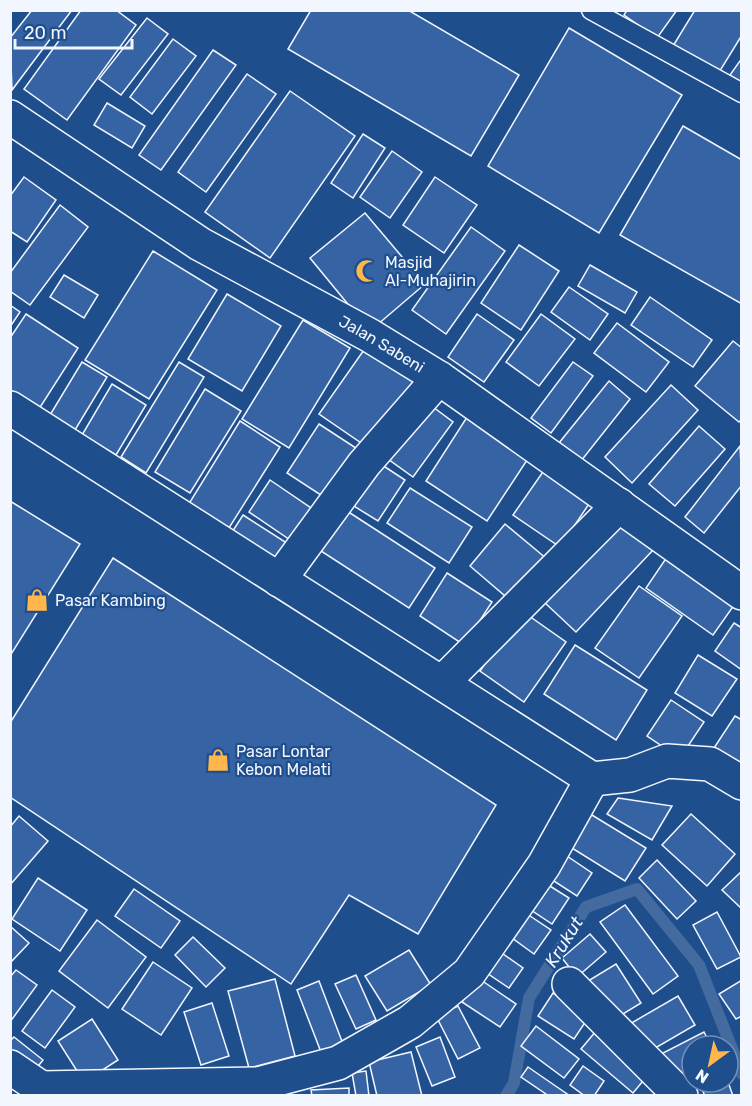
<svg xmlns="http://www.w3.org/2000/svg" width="752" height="1106" viewBox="0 0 752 1106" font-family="Rubik,sans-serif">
<rect width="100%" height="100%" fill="#1f4e8c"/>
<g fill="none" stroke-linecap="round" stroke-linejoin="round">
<path stroke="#446ba0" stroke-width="12" d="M506 1096 514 1083 529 998 586 907 637 889 699 965 742 1074"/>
</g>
<g fill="#3563a3" stroke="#f2f6ff" stroke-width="1.5">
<path d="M32 10H72L12 90 10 38Z"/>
<path d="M81 10H116L136 25 67 120 24 89Z"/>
<path d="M311 10H408L519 75 471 156 288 49Z"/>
<path d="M627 10H677L657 38 624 15Z"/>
<path d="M695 10H742V35L718 74 673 46Z"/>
<path d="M147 18 168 34 121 95 99 79Z"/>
<path d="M569 28 682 95 599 233 488 166Z"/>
<path d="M173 39 196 56 152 114 130 97Z"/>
<path d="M213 50 236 65 161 170 139 155Z"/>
<path d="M742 58V83L730 75Z"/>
<path d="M247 74 276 94 206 192 178 172Z"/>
<path d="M290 91 355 136 270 258 205 212Z"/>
<path d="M107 103 145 126 132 148 94 125Z"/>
<path d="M683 126 742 160V304L620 235Z"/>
<path d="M363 134 385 148 353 198 331 183Z"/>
<path d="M392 151 422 172 390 218 360 197Z"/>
<path d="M24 177 56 200 27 242 10 231V196Z"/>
<path d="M435 177 477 205 444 253 403 225Z"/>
<path d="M60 205 88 227 30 305 10 291V273Z"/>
<path d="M365 213 425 284 370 331 310 258Z"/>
<path d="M471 227 505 251 446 334 412 310Z"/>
<path d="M519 245 559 271 521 330 481 303Z"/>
<path d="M153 251 217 290 149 399 85 360Z"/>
<path d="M590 265 637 292 625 313 578 286Z"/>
<path d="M64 275 98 295 84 318 50 297Z"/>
<path d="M569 287 608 314 590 340 551 312Z"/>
<path d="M227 294 281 326 242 391 188 359Z"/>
<path d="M650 297 712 340 693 367 631 325Z"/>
<path d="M10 305 20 312 10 327Z"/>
<path d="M26 314 78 348 39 409 10 390V338Z"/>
<path d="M477 314 514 340 484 382 448 357Z"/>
<path d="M541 314 575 339 539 386 506 362Z"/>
<path d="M303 320 350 348 289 448 242 419Z"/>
<path d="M617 323 669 362 646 392 594 353Z"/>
<path d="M733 341 742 348V419L739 422 695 386Z"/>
<path d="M366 347 416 382 370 449 319 414Z"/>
<path d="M82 362 107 377 75 430 50 415Z"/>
<path d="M179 362 204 377 146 473 121 457Z"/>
<path d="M573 362 593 376 551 433 531 418Z"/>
<path d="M609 381 630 399 581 461 559 443Z"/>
<path d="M112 384 146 405 116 455 82 435Z"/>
<path d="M671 385 698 410 632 483 605 457Z"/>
<path d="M205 389 241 411 190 493 155 472Z"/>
<path d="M429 404 453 422 413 477 388 459Z"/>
<path d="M469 414 531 454 487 521 426 481Z"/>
<path d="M240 421 280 447 222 539 182 515Z"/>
<path d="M319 424 362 452 330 501 287 473Z"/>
<path d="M699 426 725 449 675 506 649 484Z"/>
<path d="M740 446 742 485 704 533 685 517Z"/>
<path d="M376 461 405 480 378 521 349 503Z"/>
<path d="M547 466 593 498 560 547 513 515Z"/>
<path d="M270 480 320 514 299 546 249 512Z"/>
<path d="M410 488 472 527 449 563 387 523Z"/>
<path d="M10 501 80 544 10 656Z"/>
<path d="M347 511 435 568 409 608 321 551Z"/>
<path d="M243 515 293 547 277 572 227 540Z"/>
<path d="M618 519 653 550 576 632 543 601Z"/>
<path d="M505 524 547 559 511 601 470 566Z"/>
<path d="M669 554 737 601 713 635 646 588Z"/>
<path d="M113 558 496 805 418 934 349 895 291 984 10 797V723Z"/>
<path d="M447 573 492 602 464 645 420 616Z"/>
<path d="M639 586 682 616 639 678 595 648Z"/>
<path d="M522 611 566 642 524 702 480 671Z"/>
<path d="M734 623 742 628V670L715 651Z"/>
<path d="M575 645 647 690 616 740 544 694Z"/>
<path d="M698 655 737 679 712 716 675 693Z"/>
<path d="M671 700 704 722 680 758 647 736Z"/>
<path d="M735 716 742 720V770L712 751Z"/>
<path d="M618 798 672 806 652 840 607 814Z"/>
<path d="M587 812 646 848 625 881 567 845Z"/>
<path d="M691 814 735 854 707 886 662 845Z"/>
<path d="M19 816 48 841 10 885V827Z"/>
<path d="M558 850 592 873 577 896 543 874Z"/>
<path d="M657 860 696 901 677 919 639 878Z"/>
<path d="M742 871V909L722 890Z"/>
<path d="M38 878 87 910 60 951 12 919Z"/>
<path d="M542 881 569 898 552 924 525 906Z"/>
<path d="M134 889 180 921 161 948 115 916Z"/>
<path d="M625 905 678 976 653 994 600 922Z"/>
<path d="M524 912 551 930 534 954 508 935Z"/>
<path d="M717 912 741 957 717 969 693 925Z"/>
<path d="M97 920 146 957 108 1008 59 971Z"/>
<path d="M10 926 29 943 10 963Z"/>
<path d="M590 934 606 952 577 977 562 958Z"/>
<path d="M193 937 225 968 206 987 175 955Z"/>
<path d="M496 949 523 968 509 988 481 969Z"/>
<path d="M409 950 431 985 387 1011 365 976Z"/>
<path d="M153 962 192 988 161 1035 122 1009Z"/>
<path d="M616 964 641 1003 613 1020 588 981Z"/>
<path d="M16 970 37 985 10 1022V977Z"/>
<path d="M356 975 376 1020 356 1029 335 984Z"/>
<path d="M478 978 516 1004 500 1027 462 1002Z"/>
<path d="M275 979 295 1056 249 1068 228 991Z"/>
<path d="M742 980V1016L736 1019 719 994Z"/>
<path d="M319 981 343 1044 321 1052 297 990Z"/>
<path d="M52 990 75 1007 45 1048 22 1031Z"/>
<path d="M553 993 590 1015 574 1039 538 1016Z"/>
<path d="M678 996 695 1025 645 1054 628 1025Z"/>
<path d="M212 1003 229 1056 201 1065 184 1012Z"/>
<path d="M458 1006 480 1048 458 1059 436 1016Z"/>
<path d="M92 1019 118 1060 84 1082 58 1041Z"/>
<path d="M536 1026 579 1059 564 1078 521 1046Z"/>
<path d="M596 1031 648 1075 633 1093 581 1049Z"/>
<path d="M704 1032 711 1046H692V1075L677 1083 661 1054Z"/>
<path d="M14 1037 43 1060 31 1075 10 1059V1041Z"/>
<path d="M440 1037 455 1077 432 1086 416 1047Z"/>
<path d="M411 1052 422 1096H377L369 1062Z"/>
<path d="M583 1066 604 1081 594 1096H585L570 1085Z"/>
<path d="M528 1067 570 1096H549L521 1077Z"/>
<path d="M366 1071 369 1096H356L352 1073Z"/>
<path d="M717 1082H728L733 1096H705L702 1089Z"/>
<path d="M349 1088V1096H312L311 1090Z"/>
</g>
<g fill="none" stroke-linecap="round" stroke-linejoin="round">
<g stroke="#f2f6ff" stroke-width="21">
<path id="service" d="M591 10 742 93"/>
</g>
<g stroke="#f2f6ff" stroke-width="36">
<g id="minor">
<path id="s1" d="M10 117 200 244 369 335 439 378 742 593"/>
<path d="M10 408 592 779 630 775 667 761 710 764 742 783"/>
<path d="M279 580 364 464 439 378"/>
<path d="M442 683 619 505"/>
<path d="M569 984 681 1096"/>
<path d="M10 1067 41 1088 44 1096"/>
<path d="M41 1088 258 1084 338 1063 410 1022 469 973 544 865 592 779"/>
</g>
</g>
<use href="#service" stroke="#1f4e8c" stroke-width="18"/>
<use href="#minor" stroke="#1f4e8c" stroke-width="33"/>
</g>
<defs>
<g id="mosque-bare" transform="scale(1.8)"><path d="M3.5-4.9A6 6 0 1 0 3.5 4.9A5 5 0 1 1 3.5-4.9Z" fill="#ffb74d" stroke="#1f4e8c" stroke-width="2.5" paint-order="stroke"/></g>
<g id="shop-bare" transform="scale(1.8)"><path d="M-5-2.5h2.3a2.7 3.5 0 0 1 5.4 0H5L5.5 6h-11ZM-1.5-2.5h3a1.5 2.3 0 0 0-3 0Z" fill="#ffb74d" stroke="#1f4e8c" stroke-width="2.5" paint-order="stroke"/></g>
</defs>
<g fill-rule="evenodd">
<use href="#mosque-bare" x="367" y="271"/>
<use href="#shop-bare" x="37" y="600"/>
<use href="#shop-bare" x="218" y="760"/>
</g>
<g text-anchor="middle" stroke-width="4.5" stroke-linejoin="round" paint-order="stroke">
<g font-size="16" fill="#f2f6ff" stroke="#1f4e8c" text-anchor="start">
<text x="385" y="268">Masjid<tspan x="385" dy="18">Al-Muhajirin</tspan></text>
<text x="55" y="606">Pasar Kambing</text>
<text x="236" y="757">Pasar Lontar<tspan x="236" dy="18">Kebon Melati</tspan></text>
</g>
<g font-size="16" fill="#f2f6ff" stroke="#1f4e8c">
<text dy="6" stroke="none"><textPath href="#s1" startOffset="436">Jalan Sabeni</textPath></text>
</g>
<g font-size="18" font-style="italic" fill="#f2f6ff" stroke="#1f4e8c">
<text transform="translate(564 942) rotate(-58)" y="6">Krukut</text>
</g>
</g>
<rect width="752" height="1106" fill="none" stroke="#f2f6ff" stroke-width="24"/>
<g transform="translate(710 1064) rotate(213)"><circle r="28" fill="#1f4e8c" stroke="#7391ba" stroke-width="1.5"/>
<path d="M0-4.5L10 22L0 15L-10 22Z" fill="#ffb74d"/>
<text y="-9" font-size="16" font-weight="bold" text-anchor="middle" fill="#f2f6ff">N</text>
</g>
<path d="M15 39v9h117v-9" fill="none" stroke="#f2f6ff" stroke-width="3"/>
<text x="24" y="39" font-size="18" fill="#f2f6ff" stroke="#1f4e8c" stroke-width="4.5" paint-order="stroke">20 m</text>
</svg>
